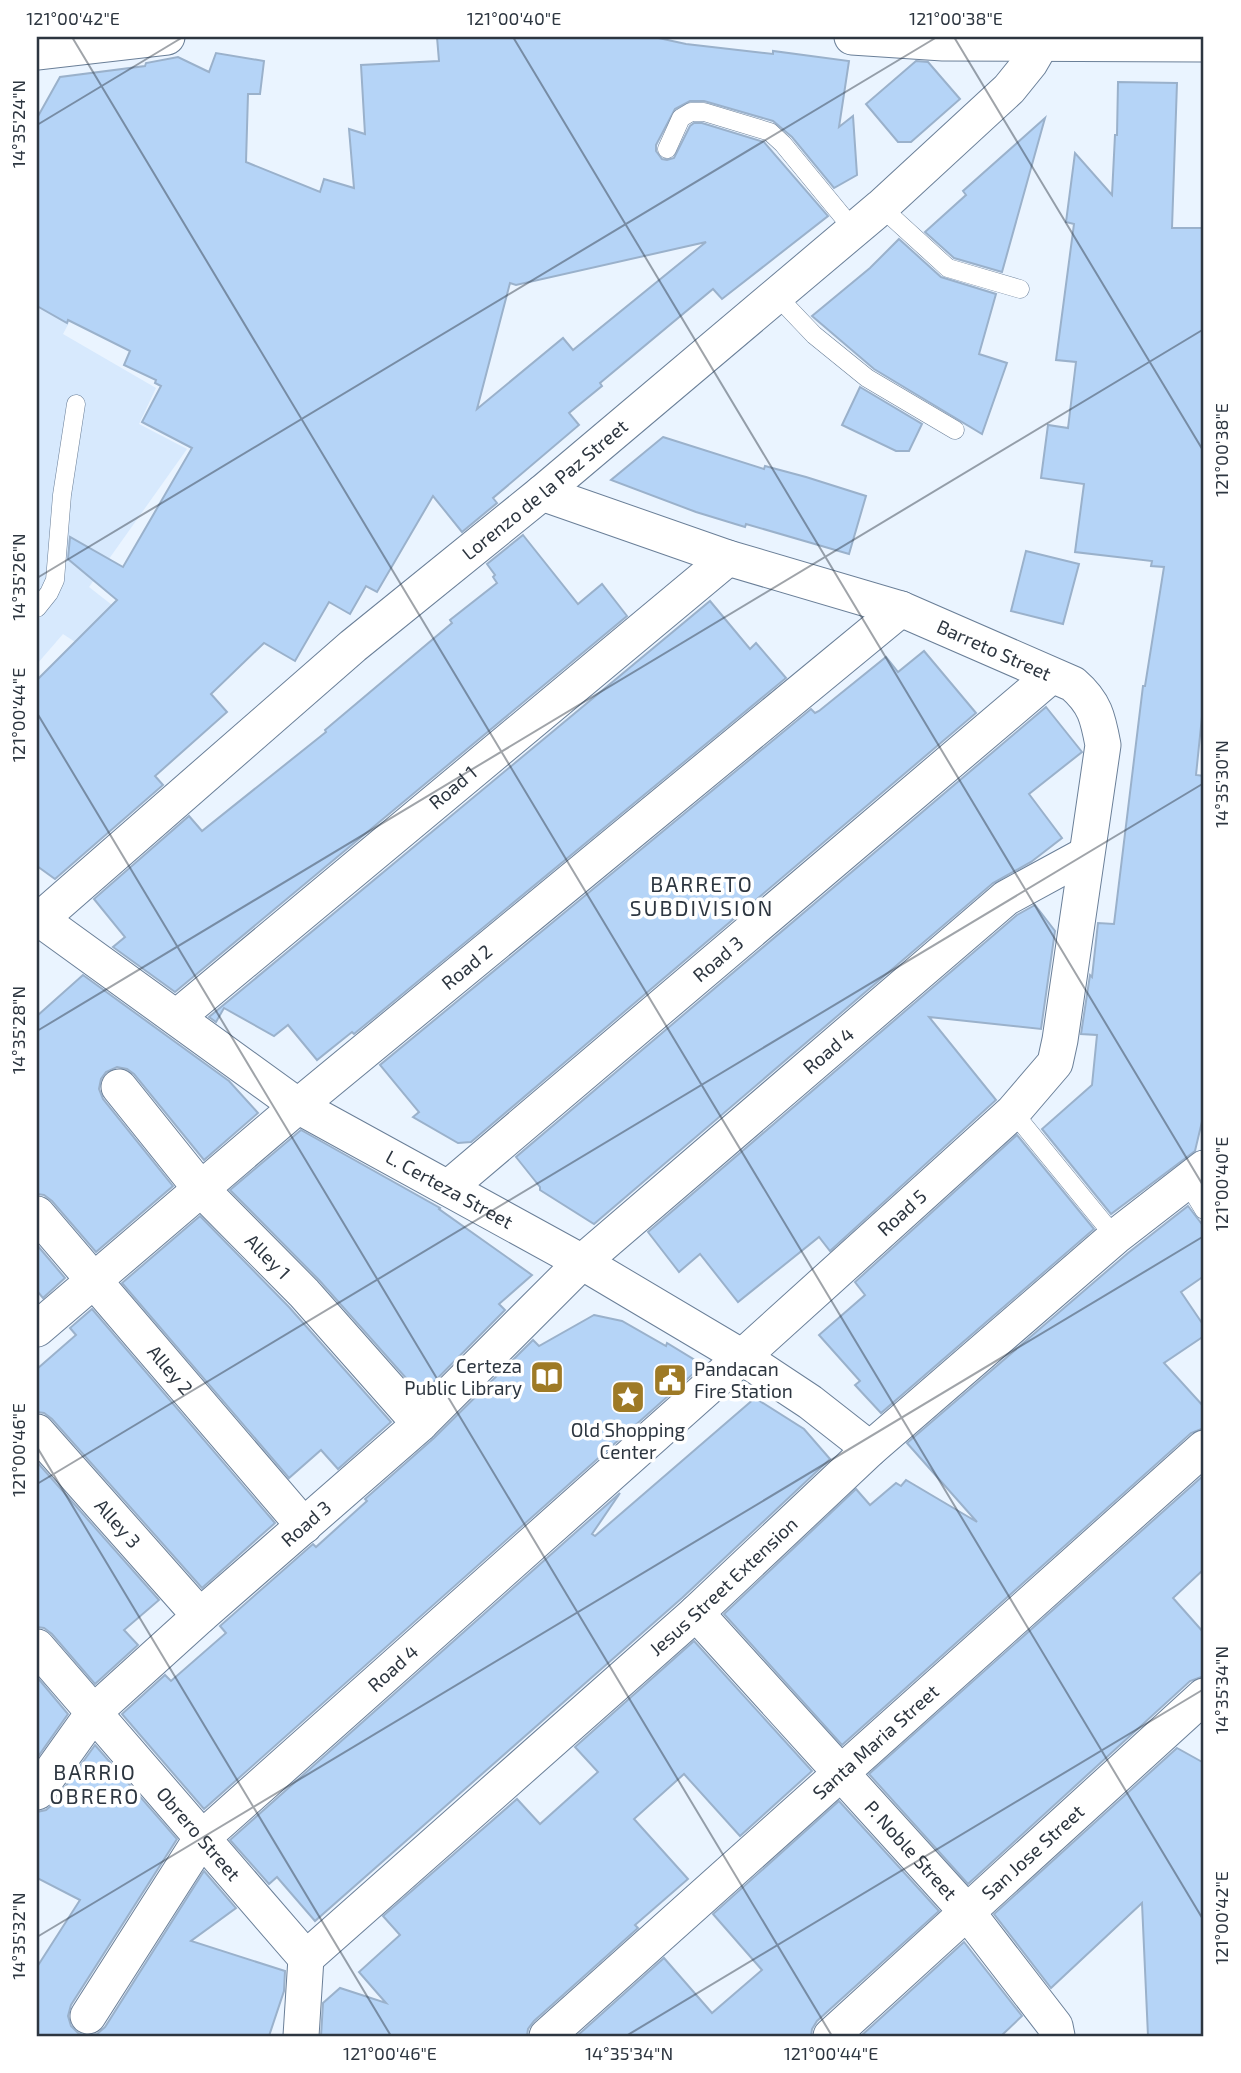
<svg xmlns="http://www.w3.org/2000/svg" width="1241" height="2073" viewBox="0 0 1241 2073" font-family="'Exo 2',sans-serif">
<rect width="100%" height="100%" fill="#eaf4ff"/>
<path fill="#d7e9fd" d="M37 124 145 179 63 334 156 388 139 424 187 449 89 587 140 627 104 661 63 634 37 664Z"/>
<g fill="#b5d4f7" stroke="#9ab1cb" stroke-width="2" fill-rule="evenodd">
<path d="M437 37H654L686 44 773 54V51L849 61 839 127 853 116 857 175 834 188 792 137 773 121 704 101H690L675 109 656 145V151L662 159 667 160 674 158 690 126 694 123H702L764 142 828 216 722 299 713 289 600 383 602 386 569 413 579 425 493 498 497 503 462 532 433 496 377 592 366 586 350 614 329 602 295 661 264 643 211 694 227 712 155 776 163 785 55 879 37 866V680L117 600 68 559 70 537 123 567 192 448 142 422 161 386 155 383 156 380 124 365 130 351 68 320 67 323 37 306V118L60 77 145 66 146 63 178 57 209 72 216 53 264 61 260 94H248L246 162 320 192 324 179 354 188 349 129 365 134 361 65 439 61ZM706 242 573 350 563 338 477 409 510 283 516 285Z"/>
<path d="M916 61 928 62 960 99 911 142H898L866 104Z"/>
<path d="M1118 82 1177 83 1172 228H1204V697L1196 775 1204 776V1113L1195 1151 1111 1214 1042 1129 1092 1085 1097 1035 1081 1034 1090 975 1092 977 1098 923 1114 924 1143 686H1145L1164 567 1151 566 1152 561 1075 552 1084 484 1041 478 1048 425 1068 428 1076 362 1056 360 1074 224 1066 222 1075 153 1112 195 1115 135H1117Z"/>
<path d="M1045 118 1002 272 954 258 925 232 966 195 963 191Z"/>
<path d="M899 239 941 277 996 294 979 354 1007 363 982 434 874 369 812 316 870 268Z"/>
<path d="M860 387 922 424 909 451H896L842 425Z"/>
<path d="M663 437 764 469 765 466 806 477 866 496 849 554 746 524 745 527 696 512 611 480Z"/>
<path d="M523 535 578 604 602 584 627 616 175 992 113 947 125 937 94 899 189 816 202 831 326 732 325 730 452 623 450 620 497 583 493 577 495 575 487 564Z"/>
<path d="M1026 551 1079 564 1063 624 1011 611Z"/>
<path d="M710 601 750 649 756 643 786 678 354 1034 352 1032 317 1060 288 1025 274 1036 224 1008 216 1022 209 1017Z"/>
<path d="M924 651 976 713 471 1142 458 1143 413 1117 419 1112 380 1065 811 709 815 713 819 711 886 657 898 672Z"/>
<path d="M1046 707 1082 752 1029 794 1062 838 1031 862 993 883 594 1224 540 1190V1187L516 1157Z"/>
<path d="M1035 905 1055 931 1041 1029 929 1017 996 1100 830 1251 819 1237 738 1302 700 1254 679 1272 648 1232 1017 915Z"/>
<path d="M83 975 229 1081 258 1113 204 1160 134 1074 127 1069 117 1067 106 1072 101 1079 99 1089 103 1099 173 1186 96 1252 52 1201 44 1195 37 1194V1016Z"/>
<path d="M301 1130 440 1208 439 1209 532 1275 499 1304 505 1310 421 1395 319 1280 230 1190Z"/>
<path d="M1017 1135 1094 1229 881 1413 855 1385 860 1381 819 1335 865 1295 855 1282Z"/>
<path d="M1188 1206 1204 1227V1276L1181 1292 1204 1326V1336L1164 1363 1204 1407V1428L1191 1433 842 1745 724 1614 856 1489 870 1505 896 1483 901 1486 906 1480 977 1522 907 1443 1128 1253Z"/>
<path d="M200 1216 289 1307 391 1422 338 1469 321 1450 289 1478 122 1283Z"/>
<path d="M37 1245 65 1278 43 1298 37 1291Z"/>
<path d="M92 1309 275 1523 202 1588 52 1419 44 1413 37 1412V1369L76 1335 70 1328Z"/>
<path d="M594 1315 622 1321 666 1346 667 1343 703 1365 204 1809 122 1714 165 1675 171 1681 226 1633 220 1626 313 1544 316 1547 367 1501 365 1499 434 1438 533 1340 539 1346Z"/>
<path d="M755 1398 804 1429 830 1459 682 1598 315 1921 277 1877 269 1884 230 1840 620 1493 592 1534 595 1536Z"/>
<path d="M37 1462 159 1600 124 1630 138 1645 95 1684 52 1634 44 1628 37 1627Z"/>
<path d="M1204 1475V1569L1173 1598 1204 1633V1676L1190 1681 968 1884 869 1774Z"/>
<path d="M694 1641 812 1771 740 1836 684 1774 634 1819 688 1879 635 1925 638 1928 534 2021 528 2029 527 2036H321L323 2003 340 1988 386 2003 359 1972 400 1935 383 1916 517 1799 540 1824 598 1772 575 1747Z"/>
<path d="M37 1677 68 1714 37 1758Z"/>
<path d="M95 1745 177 1839 71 2005 68 2016 71 2026 78 2033 86 2036 97 2034 105 2027 204 1871 236 1908 191 1941 285 1971 284 1991 269 2036H37V1967L80 1900 37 1878V1812L46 1810 53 1804Z"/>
<path d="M1177 1748 1204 1763V2036H1148L1142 1903 1051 1988 994 1914Z"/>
<path d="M839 1801 939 1911 817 2021 812 2029 811 2036H577L664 1958 712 2013 762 1970 713 1914Z"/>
<path d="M964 1942 1022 2016 1001 2036H861Z"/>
</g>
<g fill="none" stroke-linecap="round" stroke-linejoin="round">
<g stroke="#6a7f98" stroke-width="19">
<g id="lane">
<path d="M667 149 681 118 691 112H704L770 132 783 144 853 229"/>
<path d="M881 207 948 268 1020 289"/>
<path d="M775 294 814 335 867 378 955 430"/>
<path d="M37 608 49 593 55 580 62 495 76 404"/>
<path d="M1013 1112 1115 1237"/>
<path d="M1187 1182 1204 1210"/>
</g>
</g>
<g stroke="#6a7f98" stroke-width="37">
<g id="street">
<path d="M852 37 943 43 1204 44"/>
<path d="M37 52 167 37"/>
<path id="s1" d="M37 917 298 1106 582 1262 742 1357 810 1402 870 1449"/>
<path id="s2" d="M37 922 353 646 542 493 881 207 1009 89 1030 63 1041 44"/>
<path id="s3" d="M177 1017 728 558"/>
<path id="s4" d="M119 1087 200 1188 304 1293 420 1424"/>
<path id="s5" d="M448 1188 1051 676"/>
<path id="s6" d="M37 1214 304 1526"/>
<path id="s7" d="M37 1329 298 1106 901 609"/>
<path id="s8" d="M37 1432 200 1616"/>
<path id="s9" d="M696 1613 967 1912 1055 2026 1057 2036"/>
<path id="s10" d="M37 1647 306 1958"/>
<path id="s11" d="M37 1792 94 1712 200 1616 420 1424 582 1262 1006 898 1085 855"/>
<path id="s12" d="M88 2016 201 1839 742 1357 1013 1112 1055 1063 1060 1040 1103 745C1098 718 1095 703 1073 684L901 609 728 558 542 493"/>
<path id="s13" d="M301 2036 306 1958 696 1613 870 1449 1115 1237 1204 1168"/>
<path id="s14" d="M547 2036 1204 1448"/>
<path id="s15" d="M831 2036 1204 1696"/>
</g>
</g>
<use href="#lane" stroke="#fff" stroke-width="18"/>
<use href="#street" stroke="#fff" stroke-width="35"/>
</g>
<path fill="none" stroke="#2d3640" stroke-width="2" stroke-opacity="0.45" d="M72 37 1204 1921M513 37 1204 1187M954 37 1204 452M37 125 183 37M37 578 937 37M37 713 832 2036M37 1031 1204 329M37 1447 391 2036M37 1484 1204 783M37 1937 1204 1236M626 2036 1204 1689"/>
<defs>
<g id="library-square" transform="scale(1.75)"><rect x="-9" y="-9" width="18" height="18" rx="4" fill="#9e7a26" stroke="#fff"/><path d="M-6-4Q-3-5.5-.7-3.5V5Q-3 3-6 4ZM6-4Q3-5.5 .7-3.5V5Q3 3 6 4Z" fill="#fff"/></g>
<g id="civic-square" transform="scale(1.75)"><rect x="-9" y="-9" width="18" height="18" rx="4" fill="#9e7a26" stroke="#fff"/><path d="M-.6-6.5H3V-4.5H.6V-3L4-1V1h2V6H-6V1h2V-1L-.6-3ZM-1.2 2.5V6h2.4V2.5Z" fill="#fff"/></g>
<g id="sight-square" transform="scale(1.75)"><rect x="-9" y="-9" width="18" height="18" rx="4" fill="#9e7a26" stroke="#fff"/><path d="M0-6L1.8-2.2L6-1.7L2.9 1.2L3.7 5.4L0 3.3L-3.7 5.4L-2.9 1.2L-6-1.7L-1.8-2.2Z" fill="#fff"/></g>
</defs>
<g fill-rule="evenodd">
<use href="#library-square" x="547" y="1377"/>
<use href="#civic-square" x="670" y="1380"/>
<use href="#sight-square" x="628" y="1397"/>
</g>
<g text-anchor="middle" stroke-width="7" stroke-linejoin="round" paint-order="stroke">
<g font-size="19" fill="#2d3640" stroke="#fff">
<text dy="7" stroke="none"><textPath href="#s2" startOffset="667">Lorenzo de la Paz Street</textPath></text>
<text transform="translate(994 650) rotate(24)" y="7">Barreto Street</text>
<text dy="7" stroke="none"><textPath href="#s3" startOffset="359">Road 1</textPath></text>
<text dy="7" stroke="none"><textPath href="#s5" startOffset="354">Road 3</textPath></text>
<text dy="7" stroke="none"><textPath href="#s7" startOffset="562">Road 2</textPath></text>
<text dy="7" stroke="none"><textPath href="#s11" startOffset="1087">Road 4</textPath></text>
<text dy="7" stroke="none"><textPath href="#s1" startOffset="495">L. Certeza Street</textPath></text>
<text dy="7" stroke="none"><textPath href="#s12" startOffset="1150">Road 5</textPath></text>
<text dy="7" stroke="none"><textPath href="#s4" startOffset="226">Alley 1</textPath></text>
<text dy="7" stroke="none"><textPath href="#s6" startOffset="205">Alley 2</textPath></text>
<text dy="7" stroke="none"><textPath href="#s8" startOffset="122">Alley 3</textPath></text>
<text dy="7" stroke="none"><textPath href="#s11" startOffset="382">Road 3</textPath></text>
<text dy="7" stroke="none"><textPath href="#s13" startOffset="637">Jesus Street Extension</textPath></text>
<text dy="7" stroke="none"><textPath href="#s12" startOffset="467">Road 4</textPath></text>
<text dy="7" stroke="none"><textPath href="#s14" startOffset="441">Santa Maria Street</textPath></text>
<text dy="7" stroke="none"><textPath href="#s10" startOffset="247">Obrero Street</textPath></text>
<text dy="7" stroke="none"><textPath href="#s9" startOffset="320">P. Noble Street</textPath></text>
<text dy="7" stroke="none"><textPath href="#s15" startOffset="273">San Jose Street</textPath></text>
</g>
<g font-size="19" fill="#2d3640" stroke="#fff" text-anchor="end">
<text x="522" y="1373">Certeza<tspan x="522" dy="22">Public Library</tspan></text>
<text x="694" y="1376" text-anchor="start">Pandacan<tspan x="694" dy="22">Fire Station</tspan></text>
<text x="628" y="1437" text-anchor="middle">Old Shopping<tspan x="628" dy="22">Center</tspan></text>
</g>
<g font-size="21" letter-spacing="2" fill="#2d3640" stroke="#fff">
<text x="702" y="892">BARRETO<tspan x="702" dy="24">SUBDIVISION</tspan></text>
<text x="95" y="1780">BARRIO<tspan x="95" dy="24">OBRERO</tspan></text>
</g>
</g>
<rect width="1241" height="2073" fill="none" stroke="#ffffff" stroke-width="77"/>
<rect x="38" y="38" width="1164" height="1997" fill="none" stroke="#2d3640" stroke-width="2.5"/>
<g font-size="18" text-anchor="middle" fill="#2d3640">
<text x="73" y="25">121°00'42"E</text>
<text x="514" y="25">121°00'40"E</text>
<text x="956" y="25">121°00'38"E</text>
<text transform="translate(19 124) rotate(-90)" y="6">14°35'24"N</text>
<text transform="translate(1222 450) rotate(-90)" y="6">121°00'38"E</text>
<text transform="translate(19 577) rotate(-90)" y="6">14°35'26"N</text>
<text transform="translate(19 715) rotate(-90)" y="6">121°00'44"E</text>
<text transform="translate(1222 784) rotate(-90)" y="6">14°35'30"N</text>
<text transform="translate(19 1030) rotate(-90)" y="6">14°35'28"N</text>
<text transform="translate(1222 1184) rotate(-90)" y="6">121°00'40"E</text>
<text transform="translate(19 1450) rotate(-90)" y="6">121°00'46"E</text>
<text transform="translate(1222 1690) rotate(-90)" y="6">14°35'34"N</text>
<text transform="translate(1222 1918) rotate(-90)" y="6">121°00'42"E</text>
<text transform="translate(19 1936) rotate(-90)" y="6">14°35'32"N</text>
<text x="390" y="2060">121°00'46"E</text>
<text x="629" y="2060">14°35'34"N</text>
<text x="831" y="2060">121°00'44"E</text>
</g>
</svg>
